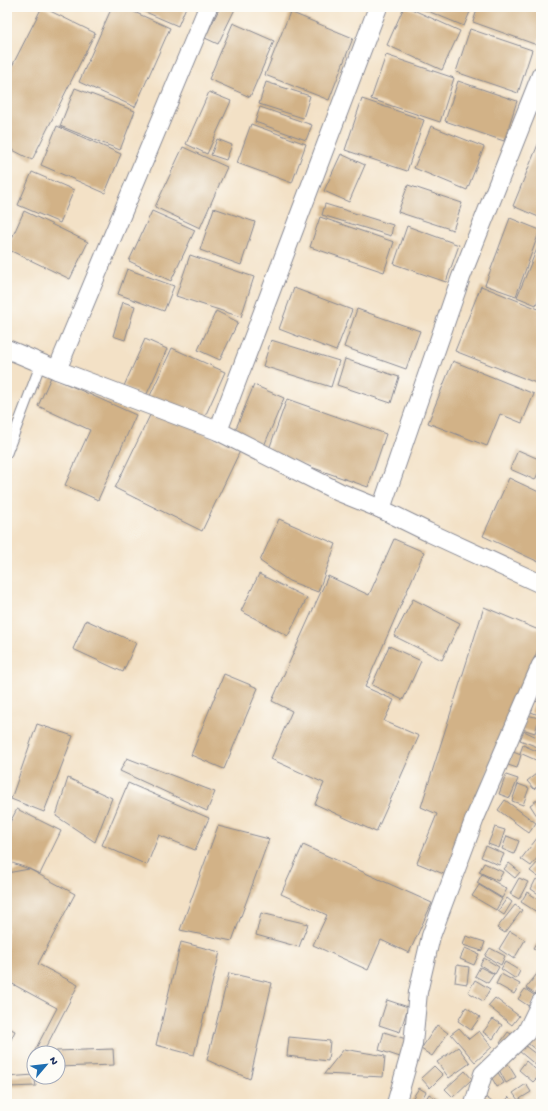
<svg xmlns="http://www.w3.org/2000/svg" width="548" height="1111" viewBox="0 0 548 1111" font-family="'Gochi Hand',sans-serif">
<rect width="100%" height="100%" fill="#fdfcf7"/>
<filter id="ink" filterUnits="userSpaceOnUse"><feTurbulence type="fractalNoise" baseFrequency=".025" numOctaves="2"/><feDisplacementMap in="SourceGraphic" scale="8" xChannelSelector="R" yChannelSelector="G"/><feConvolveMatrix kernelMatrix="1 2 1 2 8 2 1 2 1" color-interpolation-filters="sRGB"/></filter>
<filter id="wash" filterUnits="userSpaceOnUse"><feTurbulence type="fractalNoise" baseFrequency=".012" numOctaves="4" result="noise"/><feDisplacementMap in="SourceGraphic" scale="16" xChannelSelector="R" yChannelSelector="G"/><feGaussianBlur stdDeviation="0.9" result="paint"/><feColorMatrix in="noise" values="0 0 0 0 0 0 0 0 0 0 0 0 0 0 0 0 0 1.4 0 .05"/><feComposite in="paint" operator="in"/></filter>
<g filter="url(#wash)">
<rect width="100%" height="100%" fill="#f3e1c6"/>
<g id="blocks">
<g fill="#d2b287">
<path d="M42 7 95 33 32 160 7 147V76Z"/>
<path d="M112 7H123L170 28 135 107 79 82Z"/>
<path d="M134 7H186L178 26Z"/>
<path d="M220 7H236L218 44 205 38Z"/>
<path d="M404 7H407L460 31 442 70 387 45Z"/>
<path d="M418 7H472L464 26Z"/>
<path d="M478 7H541V33L537 45 473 22Z"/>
<path d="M290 12 353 38 329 100 265 75Z"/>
<path d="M233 23 274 41 250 97 209 79Z"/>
<path d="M470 29 532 50 518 93 456 72Z"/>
<path d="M386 55 454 78 440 122 371 99Z"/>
<path d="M458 81 517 101 504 141 445 121Z"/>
<path d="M266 82 310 96 303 118 259 104Z"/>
<path d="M75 88 135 111 120 150 60 126Z"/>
<path d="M209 92 231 101 207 154 186 144Z"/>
<path d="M362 99 424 120 407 171 345 150Z"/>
<path d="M260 107 312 125 306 140 255 122Z"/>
<path d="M251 124 306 144 292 183 237 163Z"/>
<path d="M57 126 121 154 105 193 41 165Z"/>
<path d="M431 126 484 147 467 190 414 168Z"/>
<path d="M541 137V218L513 206Z"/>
<path d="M217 139 232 145 226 160 211 155Z"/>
<path d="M183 147 227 167 200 228 155 207Z"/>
<path d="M341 154 365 165 349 202 324 191Z"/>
<path d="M32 172 74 190 60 223 18 205Z"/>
<path d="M408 185 462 203 453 230 398 212Z"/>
<path d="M325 204 393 225 391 236 322 215Z"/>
<path d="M214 208 255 222 241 265 200 250Z"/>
<path d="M24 211 88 242 70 279 7 249Z"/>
<path d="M152 211 195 230 171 281 129 261Z"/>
<path d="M320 217 394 242 384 272 310 247Z"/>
<path d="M510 218 540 230 516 296 485 285Z"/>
<path d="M407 226 459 245 446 282 394 264Z"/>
<path d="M541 239V292L536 305 517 297Z"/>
<path d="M190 255 254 277 241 317 176 296Z"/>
<path d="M127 269 174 286 164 311 118 294Z"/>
<path d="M481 286 541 310V371L536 383 455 351Z"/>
<path d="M294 288 352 310 336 351 279 329Z"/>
<path d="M123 302 135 306 125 340 113 336Z"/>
<path d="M357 309 420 331 406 369 344 347Z"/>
<path d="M216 311 238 322 220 360 198 350Z"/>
<path d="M145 339 167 349 146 396 124 386Z"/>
<path d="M271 340 339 361 331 387 263 366Z"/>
<path d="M172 348 225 372 202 423 149 398Z"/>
<path d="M345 359 399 377 391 403 337 385Z"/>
<path d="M453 361 534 394 522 423 500 414 487 446 428 423Z"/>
<path d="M51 377 136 415 98 500 65 485 90 430 38 406Z"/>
<path d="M254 385 284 398 264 446 234 433Z"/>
<path d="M287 399 386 434 368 487 268 452Z"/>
<path d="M153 409 240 451 202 531 115 488Z"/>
<path d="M518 450 541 460V467L535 480 510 469Z"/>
<path d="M509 478 541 493V563L483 536Z"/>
<path d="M279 519 336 544 318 592 289 581 260 561Z"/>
<path d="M394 539 424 552 365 687 394 700 384 721 419 736 376 832 315 804 324 783 271 759 292 711 272 701 328 576 369 595Z"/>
<path d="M259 574 307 598 288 636 241 611Z"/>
<path d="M413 599 460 623 442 660 394 636Z"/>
<path d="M484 607 541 631V642L446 875 417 863 437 814 421 807Z"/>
<path d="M86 620 136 643 123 672 73 649Z"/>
<path d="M389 646 421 661 403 700 372 685Z"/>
<path d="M224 674 258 688 224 769 191 755Z"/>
<path d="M535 701 541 703V716L531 712Z"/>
<path d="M527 715 539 718 535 733 522 729Z"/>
<path d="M37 724 73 736 44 812 11 799Z"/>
<path d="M524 731 541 739 540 748 520 740Z"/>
<path d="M523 745 541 753 538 761 520 753Z"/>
<path d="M513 752 521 755 517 768 508 765Z"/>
<path d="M127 758 215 792 207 811 120 771Z"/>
<path d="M541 770V783L534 789 527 781Z"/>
<path d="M506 775 518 779 510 798 499 794Z"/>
<path d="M68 778 112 798 95 842 56 816Z"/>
<path d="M128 783 209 818 195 850 159 835 147 865 102 845Z"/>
<path d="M518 784 529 788 523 805 512 801Z"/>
<path d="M541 797V822L530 805Z"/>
<path d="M505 800 536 823 529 833 498 810Z"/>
<path d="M17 809 61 831 40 874 29 869 75 894 38 964 78 985 43 1053H34V1057L32 1056 57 1008 7 981V873L29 869 7 861V828Z"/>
<path d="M218 826 269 839 232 941 180 930Z"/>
<path d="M495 827 505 830 499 848 488 844Z"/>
<path d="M541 833V853L531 866 521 859Z"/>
<path d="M507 836 519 841 514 854 502 849Z"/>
<path d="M303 845 432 903 409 953 381 940 368 970 313 945 327 915 281 894Z"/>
<path d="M486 846 504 854 499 865 481 857Z"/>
<path d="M538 862 541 865V874L538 877 530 871Z"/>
<path d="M484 863 503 872 498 881 479 872Z"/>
<path d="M509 863 520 872 515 878 504 869Z"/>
<path d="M482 874 507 889 502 898 477 883Z"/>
<path d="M519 878 528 882 519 899 510 894Z"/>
<path d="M536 879 541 882 540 895 531 889Z"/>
<path d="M479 885 502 899 496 910 472 896Z"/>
<path d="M527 892 541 901V906L537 912 521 902Z"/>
<path d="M507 898 512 902 504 915 498 911Z"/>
<path d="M515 905 522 910 505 933 497 928Z"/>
<path d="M261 913 308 924 299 947 256 935Z"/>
<path d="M510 931 525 940 514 959 499 949Z"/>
<path d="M541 935V954L533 948Z"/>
<path d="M466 936 485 942 482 951 463 945Z"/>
<path d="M181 942 220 952 194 1055 156 1045Z"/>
<path d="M465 948 479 954 474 965 460 959Z"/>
<path d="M490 948 505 956 501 965 485 956Z"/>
<path d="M484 958 499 967 495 974 480 965Z"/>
<path d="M505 962 520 971 516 979 501 969Z"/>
<path d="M457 965 469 967 467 984 455 982Z"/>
<path d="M480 967 494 974 488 983 475 976Z"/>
<path d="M540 970 541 971V986L535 994 526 988Z"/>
<path d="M229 973 272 983 250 1079 207 1060Z"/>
<path d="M501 974 520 984 514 994 496 984Z"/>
<path d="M475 980 490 989 483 1001 468 992Z"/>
<path d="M525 989 537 997 530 1007 518 999Z"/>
<path d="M495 998 519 1016 512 1025 488 1006Z"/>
<path d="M387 1000 408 1007 400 1032 379 1025Z"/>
<path d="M466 1007 480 1017 471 1030 458 1021Z"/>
<path d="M493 1019 502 1025 493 1039 483 1032Z"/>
<path d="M437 1025 448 1033 432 1056 421 1049Z"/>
<path d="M7 1027 15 1031 7 1048Z"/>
<path d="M459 1028 469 1039 479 1031 492 1047 475 1062 451 1034Z"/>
<path d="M384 1032 409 1040 403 1058 379 1050Z"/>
<path d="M508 1032 514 1036 506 1047 500 1043Z"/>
<path d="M532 1035 541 1042V1054L526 1042Z"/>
<path d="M289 1037 330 1041 328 1061 287 1056Z"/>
<path d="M524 1045 541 1058V1063L538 1067 519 1051Z"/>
<path d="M458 1047 470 1063 449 1078 437 1062Z"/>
<path d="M113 1049 114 1065 58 1067V1053H56V1051Z"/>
<path d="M344 1049 385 1056 383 1077 324 1074Z"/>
<path d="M506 1061 516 1077 506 1083 497 1066Z"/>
<path d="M526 1061 541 1074 533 1082 519 1070Z"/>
<path d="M434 1066 443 1075 430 1088 421 1078Z"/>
<path d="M496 1069 504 1083 497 1087 489 1073Z"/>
<path d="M465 1071 472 1079 453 1097 445 1089Z"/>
<path d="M34 1075 36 1086 7 1087V1077Z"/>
<path d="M526 1084 531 1092 518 1100 513 1093Z"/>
<path d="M419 1088 426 1092 419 1104H413L410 1102Z"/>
<path d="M429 1094 437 1099 434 1104H423Z"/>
<path d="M484 1096 495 1104H482Z"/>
<path d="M509 1097 516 1104H502Z"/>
</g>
</g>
</g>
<g filter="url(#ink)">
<use href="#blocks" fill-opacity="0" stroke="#878892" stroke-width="1"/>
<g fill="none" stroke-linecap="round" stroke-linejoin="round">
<g stroke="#878892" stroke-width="11">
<path id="service" d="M7 453 41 363"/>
</g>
<g stroke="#878892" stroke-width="20">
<g id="minor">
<path d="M7 349 57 370 218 431 339 492 381 509 428 532 541 584"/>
<path d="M57 370 208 7"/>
<path d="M218 431 378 7"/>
<path d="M381 509 461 277 541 75"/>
<path d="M396 1104 413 1044 418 992 431 936 475 818 541 665"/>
<path d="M474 1104 483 1074 526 1033 541 1002"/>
</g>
</g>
<use href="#service" stroke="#fff" stroke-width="9"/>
<use href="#minor" stroke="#fff" stroke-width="18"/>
</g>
</g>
<rect width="548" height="1111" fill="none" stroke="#fdfcf7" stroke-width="24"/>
<g transform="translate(46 1065) rotate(62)"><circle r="19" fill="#fdfcf7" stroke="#a3aaba"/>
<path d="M0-3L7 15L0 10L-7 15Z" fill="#1f6fb2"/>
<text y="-6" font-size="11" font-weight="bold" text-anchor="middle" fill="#1b2f5e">N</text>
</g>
</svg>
